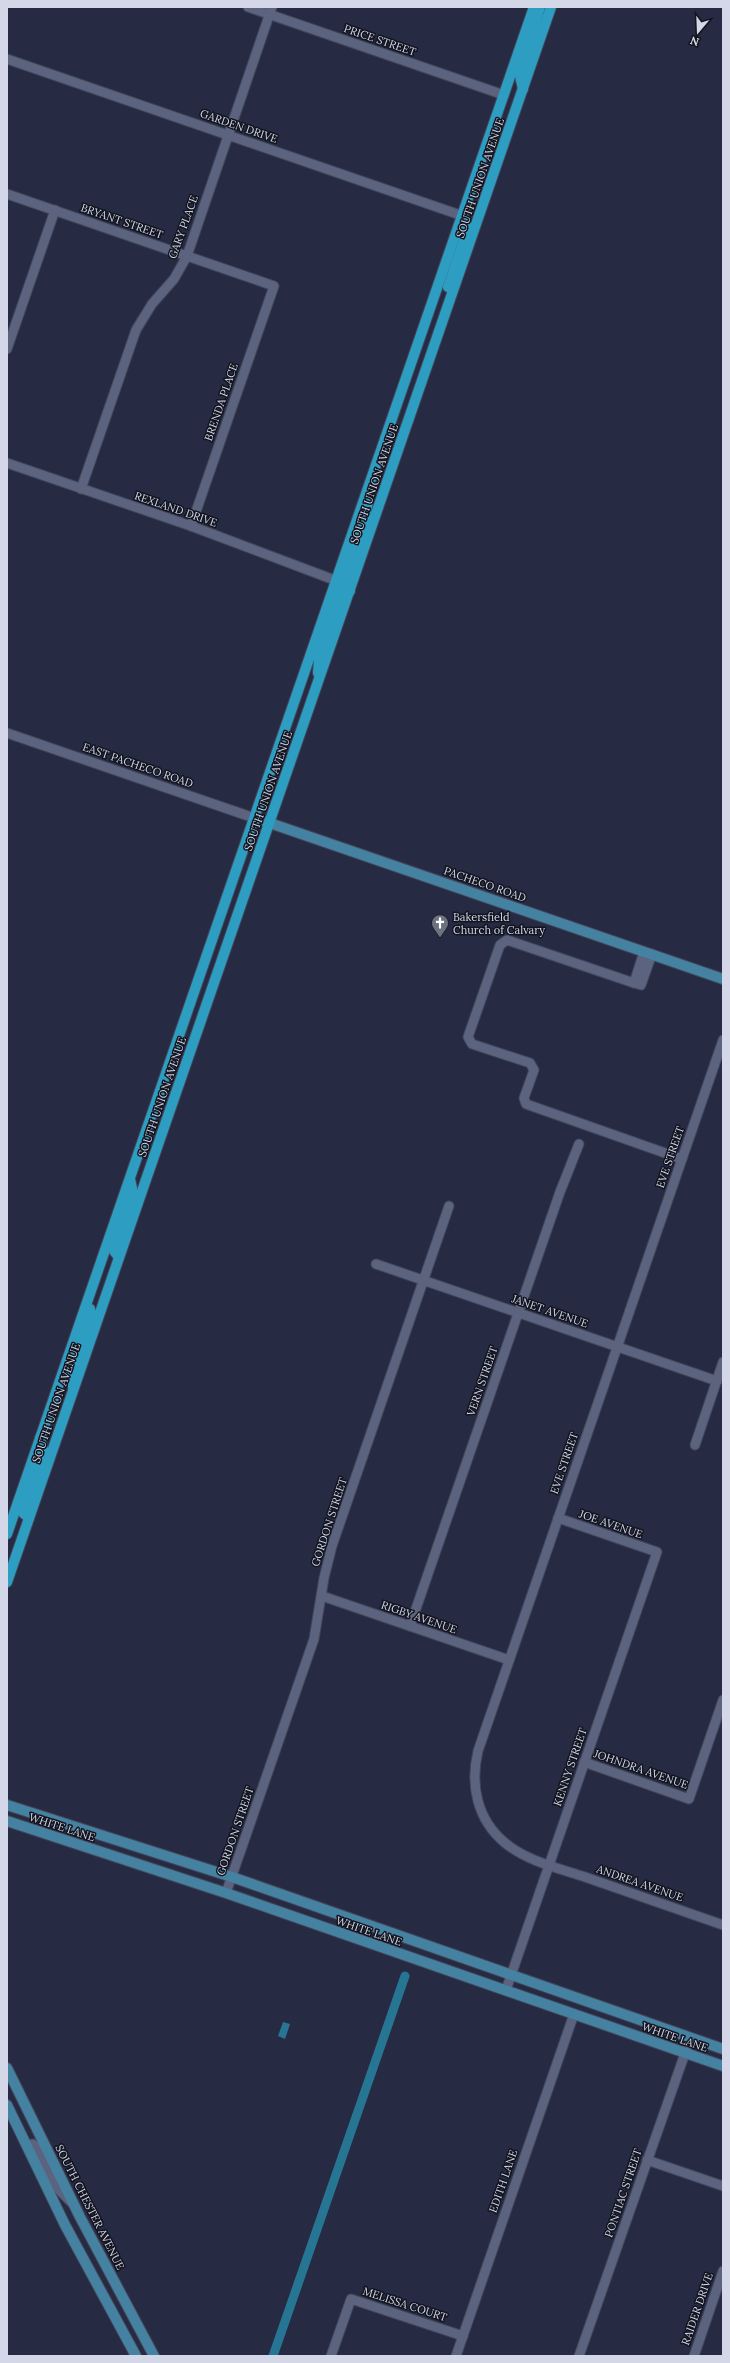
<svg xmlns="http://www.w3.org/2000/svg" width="730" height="2363" viewBox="0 0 730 2363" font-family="Lora,serif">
<rect width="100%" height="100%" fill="#262b43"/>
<path fill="#267593" d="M283 2022 290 2024 285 2039 278 2036Z"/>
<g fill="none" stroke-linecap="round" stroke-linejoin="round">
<path stroke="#267593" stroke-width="9" d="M273 2356 405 1976"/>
<g stroke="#42465a" stroke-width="11">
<g id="street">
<path d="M248 7 504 95"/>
<path d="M7 59 463 216"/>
<path d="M7 194 274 286 191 526"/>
<path d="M7 349 55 210"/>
<path d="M7 463 191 526 337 581"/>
<path d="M81 489 136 330 152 304 174 279 187 256 272 7"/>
<path d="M7 733 260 820"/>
<path d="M644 952 634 983 641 985 652 954"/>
<path d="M634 983 507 940 500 945 468 1037 472 1044 530 1063 534 1070 524 1098 526 1104 682 1159"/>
<path d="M723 1040 478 1751C470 1785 477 1819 504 1842 526 1861 558 1868 585 1877 631 1893 677 1909 723 1925"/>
<path d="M376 1264 717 1381"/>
<path d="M695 1445 723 1362"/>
<path d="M322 1596 509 1660"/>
<path d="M410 1626 560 1192 579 1144"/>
<path d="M584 1762 689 1799 723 1700"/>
<path d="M226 1893 314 1639 324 1578 332 1546 449 1206"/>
<path d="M506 1990 657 1552 558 1518"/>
<path d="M27 2145 33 2144 37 2147 57 2188 71 2202"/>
<path d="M647 2160 723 2186"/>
<path d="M331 2356 351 2299 463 2336"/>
<path d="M456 2356 574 2014"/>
<path d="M579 2356 690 2039"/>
<path d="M694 2356 723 2271"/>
</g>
</g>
<g stroke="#42465a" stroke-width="12">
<g id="secondary">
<path d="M261 820 723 979"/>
<path d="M7 1805 232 1877 723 2049"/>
<path d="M7 1821 226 1893 723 2066"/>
<path d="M7 2068 80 2217 154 2356"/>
<path d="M7 2105 65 2225 136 2356"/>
</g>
</g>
<g stroke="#42465a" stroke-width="12">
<g id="primary">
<path d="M523 89 520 76 540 7"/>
<path d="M448 287 466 234 467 226 463 216"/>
<path d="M350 591 347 588C343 568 367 526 368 500"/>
<path d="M318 673 319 658 340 595V585L337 581"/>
<path d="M119 1257 114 1251 133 1193 130 1179"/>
<path d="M73 1387 72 1369 92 1315 90 1309H85"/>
<path d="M29 1518 23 1513 44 1453 40 1438"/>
<path d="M7 1534 534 7"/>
<path d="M7 1582 551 7"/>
</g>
</g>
<use href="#street" stroke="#5c637f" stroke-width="9"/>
<use href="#secondary" stroke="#4581a0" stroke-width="10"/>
<use href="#primary" stroke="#2d9ec1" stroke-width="10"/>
</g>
<defs>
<g id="church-pin" transform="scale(0.9)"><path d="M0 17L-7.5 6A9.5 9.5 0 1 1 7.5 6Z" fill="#6b7280" stroke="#12141f"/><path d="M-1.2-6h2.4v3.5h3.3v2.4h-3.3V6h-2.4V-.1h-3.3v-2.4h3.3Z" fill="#fff"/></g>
</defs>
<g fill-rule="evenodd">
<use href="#church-pin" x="440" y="923"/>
</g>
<g text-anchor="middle" stroke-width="3" stroke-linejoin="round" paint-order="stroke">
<g font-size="11" fill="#d3d7e7" stroke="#12141f">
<text transform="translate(380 40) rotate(19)" y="4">PRICE STREET</text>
<text transform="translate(239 126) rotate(19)" y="4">GARDEN DRIVE</text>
<text transform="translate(480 178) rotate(-71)" y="4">SOUTH UNION AVENUE</text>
<text transform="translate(122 221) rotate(19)" y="4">BRYANT STREET</text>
<text transform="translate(183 227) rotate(-70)" y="4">GARY PLACE</text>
<text transform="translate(221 402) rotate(-71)" y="4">BRENDA PLACE</text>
<text transform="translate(374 484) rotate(-71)" y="4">SOUTH UNION AVENUE</text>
<text transform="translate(176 509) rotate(19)" y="4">REXLAND DRIVE</text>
<text transform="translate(138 765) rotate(19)" y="4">EAST PACHECO ROAD</text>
<text transform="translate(268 791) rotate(-71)" y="4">SOUTH UNION AVENUE</text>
<text transform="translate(485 884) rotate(19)" y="4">PACHECO ROAD</text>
<text transform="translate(162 1097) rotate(-71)" y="4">SOUTH UNION AVENUE</text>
<text transform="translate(670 1157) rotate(-71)" y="4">EVE STREET</text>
<text transform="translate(550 1311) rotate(19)" y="4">JANET AVENUE</text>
<text transform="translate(482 1381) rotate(-71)" y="4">VERN STREET</text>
<text transform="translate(56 1403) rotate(-71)" y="4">SOUTH UNION AVENUE</text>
<text transform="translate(564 1463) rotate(-71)" y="4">EVE STREET</text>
<text transform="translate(329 1522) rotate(-72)" y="4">GORDON STREET</text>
<text transform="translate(611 1524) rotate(19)" y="4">JOE AVENUE</text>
<text transform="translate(419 1617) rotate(19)" y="4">RIGBY AVENUE</text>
<text transform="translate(570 1767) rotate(-71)" y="4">KENNY STREET</text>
<text transform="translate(641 1769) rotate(19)" y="4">JOHNDRA AVENUE</text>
<text transform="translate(62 1827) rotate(18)" y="4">WHITE LANE</text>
<text transform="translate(235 1831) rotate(-71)" y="4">GORDON STREET</text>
<text transform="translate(640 1883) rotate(19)" y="4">ANDREA AVENUE</text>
<text transform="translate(369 1931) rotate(19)" y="4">WHITE LANE</text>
<text transform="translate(675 2037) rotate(19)" y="4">WHITE LANE</text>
<text transform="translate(503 2181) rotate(-71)" y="4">EDITH LANE</text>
<text transform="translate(623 2193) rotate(-71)" y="4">PONTIAC STREET</text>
<text transform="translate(90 2207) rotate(63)" y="4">SOUTH CHESTER AVENUE</text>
<text transform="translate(405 2304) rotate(18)" y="4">MELISSA COURT</text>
<text transform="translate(697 2309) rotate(-71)" y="4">RAIDER DRIVE</text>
</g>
<g font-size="11" fill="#d3d7e7" stroke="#12141f" text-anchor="start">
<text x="453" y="921">Bakersfield<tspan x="453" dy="13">Church of Calvary</tspan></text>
</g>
</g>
<rect width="730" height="2363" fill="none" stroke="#d3d7e7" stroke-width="16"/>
<g transform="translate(698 32) rotate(199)" stroke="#12141f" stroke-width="3" paint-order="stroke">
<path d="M0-3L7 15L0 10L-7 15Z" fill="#d3d7e7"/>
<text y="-6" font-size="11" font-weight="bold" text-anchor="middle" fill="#d3d7e7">N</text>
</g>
</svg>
